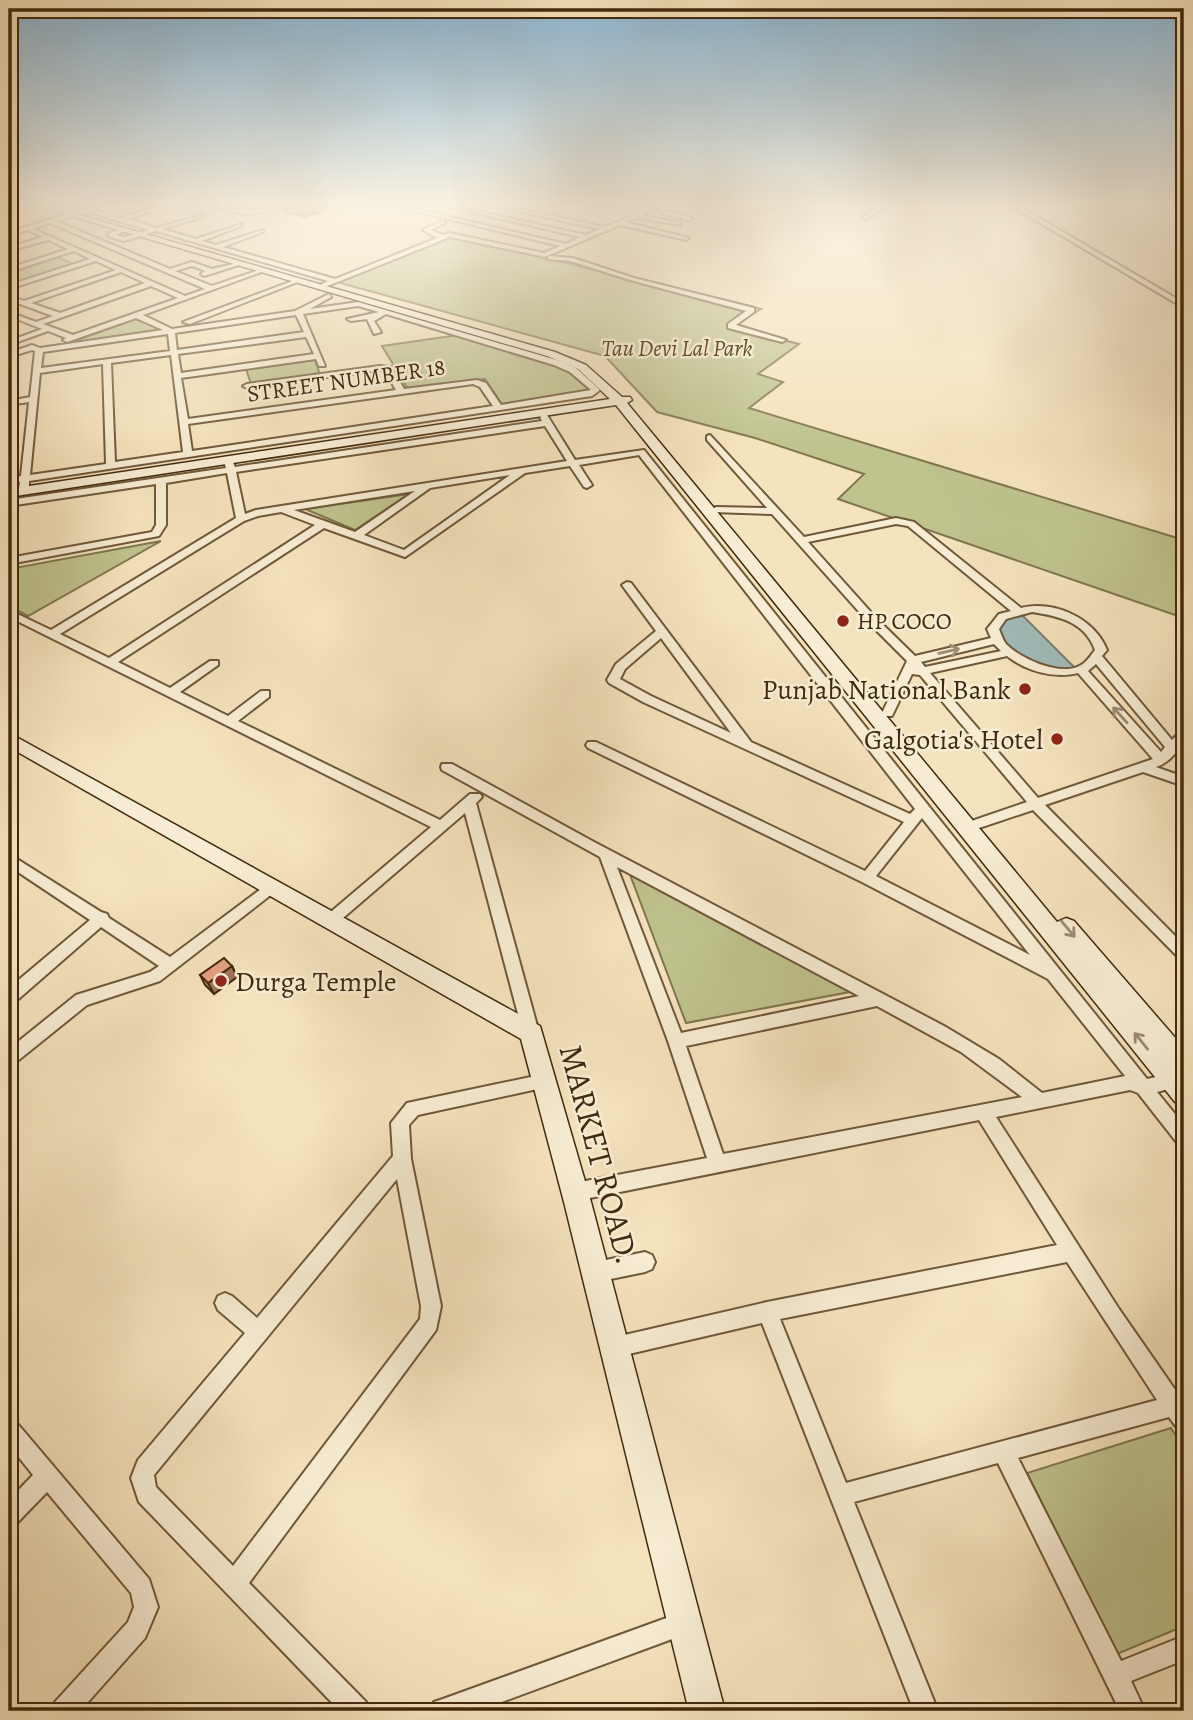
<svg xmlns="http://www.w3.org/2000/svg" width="1193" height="1720" viewBox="0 0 1193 1720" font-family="Alegreya,serif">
<rect width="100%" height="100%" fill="#f5e3bd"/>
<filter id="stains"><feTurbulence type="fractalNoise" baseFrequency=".00286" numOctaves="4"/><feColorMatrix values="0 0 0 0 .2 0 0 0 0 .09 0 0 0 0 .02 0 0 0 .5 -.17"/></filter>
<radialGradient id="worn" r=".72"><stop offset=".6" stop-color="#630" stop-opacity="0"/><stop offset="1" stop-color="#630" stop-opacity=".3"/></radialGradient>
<g fill="#bfc38e" stroke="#80764e" stroke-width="2">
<path d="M452 236 761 309 732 327 799 344 758 374 783 382 749 408 1184 540V618L838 499 864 474 755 438 657 412 605 356 337 282Z"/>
<path d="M55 256 73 264 9 285V271Z"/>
<path d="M135 319 165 330 69 343Z"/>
<path d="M465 334 573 370 604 389 502 405 485 379 408 389 382 346Z"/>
<path d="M315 360 320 375 251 384 246 369Z"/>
<path d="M409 494 355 530 305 509Z"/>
<path d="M161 541 28 616 9 606V569Z"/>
<path d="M629 872 850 992 686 1023Z"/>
<path d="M1171 1428 1184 1448V1626L1117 1654 1027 1473Z"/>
</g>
<path fill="#a0bcbb" stroke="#7a8175" stroke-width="2" d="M1019 612 1075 668C1038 671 1024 661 998 637L1003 619Z"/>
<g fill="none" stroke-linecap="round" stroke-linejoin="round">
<g stroke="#6f5839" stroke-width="4">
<g id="street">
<path d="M163 205 168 206 128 219 156 228 203 215V217L162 229 196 239 242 224V226L202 241 216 245 263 230V232L223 247 335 279 437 238 423 230 443 220 445 223 431 230 443 235 449 233 544 253 560 246 390 205H399L566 244 580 237 440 205H449L586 235 599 229 491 205H501L605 227 642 211 619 205 648 208 663 205 641 215 680 223V225L636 218 625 222 689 238 686 240 620 225 545 257 450 237 320 289 318 286 328 281 156 231 124 241 108 236V234L123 228 125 231 116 235 124 237 149 230 88 212 56 221 170 269 192 262 212 269 242 262V264L204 276 201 274 205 271 192 266 175 271 212 286 262 269 267 270 143 315 172 329 295 311 329 294 331 297 310 309 358 302 560 361 576 368 600 390 592 396 29 481V488L24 491 19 488 20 482 9 484V478L21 476 29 402 9 405V401L30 397 35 351 32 350 9 357V353L32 345 40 348 163 330 136 318 67 342 63 340 66 338 48 331 9 345V341L42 329 9 316V312L36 322 53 316 9 300V296L24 301 116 270 96 261 9 289V285L90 259 74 251 9 272V268L68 249 48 240 9 251V247L43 237 27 230 9 236V232L94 206 97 208 94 210 121 218ZM50 223 205 289 185 296 33 229ZM121 272 145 283 60 313 31 303ZM151 286 178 298 73 335 43 324ZM358 306 379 312 347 319 351 321 367 319 374 334 381 332 374 321 386 314 554 365 570 372 591 390 501 405 486 383 477 380 404 389 391 367 380 366 247 384 243 386 247 388 380 370 385 371 396 390 188 419 181 378 316 359 319 366H325L303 314ZM296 315 304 332 177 350 175 333ZM168 334 170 351 41 368 43 352ZM306 337 314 354 181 373 178 354ZM171 355 183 452 115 462 111 363ZM103 364 106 464 30 475 40 373ZM473 384 480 387 493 406 192 451 188 424Z"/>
<path d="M208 205C222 204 234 210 248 211 259 211 270 204 282 205L250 215Z"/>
<path d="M744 205 767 207 781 205 768 211Z"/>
<path d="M883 205H890L866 219 861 218Z"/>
<path d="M1010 205H1017L1184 303V308Z"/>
<path d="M665 211 691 217 692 218 689 220 663 214Z"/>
<path d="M549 256 573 258 634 278 754 308V312L736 325 786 340 782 342 728 328V324L746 311 630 280 570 261 547 259Z"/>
<path d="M295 280 300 281 190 324 183 322Z"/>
<path d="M544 414 547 415 575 460 644 450 1147 1079 1184 1071V1085L1157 1092 1184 1125V1146L1178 1144 1138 1093 1130 1090 996 1117 1119 1309 1178 1394 1184 1393V1432L1177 1428 1169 1417 1018 1458 1121 1661 1184 1636V1660L1131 1681 1145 1711H1120L998 1463 854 1502 938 1711H914L762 1323 616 1357 609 1354 606 1347 609 1340 616 1337 767 1302 1057 1245 979 1120 575 1201 569 1198 566 1192 569 1186 575 1183 707 1158 668 1041 600 857 442 770 441 767 442 764H452L594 842 944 1026 999 1059 1042 1093 1125 1076 1048 979 862 882 588 748 586 745 588 742H596L865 871 904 822 643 702 609 683 607 680 616 664 656 631 622 585 627 582 631 583 751 742 910 814 915 809 639 455 579 465 592 485 587 488 584 487 570 466 525 473 405 557 324 528 118 662 170 688 210 661H218V665L180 692 228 716 261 691H269V697L238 721 440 820 470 794H480L482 797 476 803 539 1033 537 1038 531 1040 525 1038 523 1033 465 813 336 924H326L324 920 326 916 431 827 9 617V610L51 630 236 518 227 473 166 483V525L159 536 9 564V558L152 532 156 525V484L9 506V500L226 468 224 462 229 459 232 460 235 467 542 421 540 417ZM545 426 567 461 256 510 245 514 236 472ZM510 475 404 550 364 535 430 488ZM415 491 355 532 294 510ZM281 512 315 525 109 658 60 634 244 521 258 516ZM661 638 731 733 651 696 620 679 625 669ZM922 818 1030 955 876 876ZM617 867 859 996 681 1033ZM877 1006 961 1052 1022 1097 723 1154 686 1046ZM1067 1262 1157 1400 846 1483 780 1319Z"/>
<path d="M710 435 804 537 896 518 914 522 1021 608C1054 600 1094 618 1107 650L1102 656 1172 740 1180 732 1184 731C1184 746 1171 762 1156 767L1184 777V786L1143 772 1045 805 1184 945V960L1179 958 1033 810 970 831H960L958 828 960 825 1027 802 920 675 912 674 892 716H884L882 713 907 661 869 623 772 514 713 512 711 510 716 507 767 508 707 440V436ZM896 524 908 526 1011 611 999 614 987 629 991 638 915 656 877 619 808 542ZM1032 612C1059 616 1085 622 1095 650 1092 654 1088 660 1084 663 1065 679 1022 660 1006 644 1003 640 1001 634 999 629L1006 619ZM994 644 1001 651 925 667 921 662ZM1007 656C1026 671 1054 679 1078 673L1153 759 1038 798 930 673ZM1096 664 1165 747 1161 752 1088 671Z"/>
<path d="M9 854 101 912 107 914 109 918 170 957 269 883H279L281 887 160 981 87 1005 15 1063 9 1065V1049L76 995 150 972 159 966 101 927 15 1002 9 1003V988L90 920 9 866Z"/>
<path d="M545 1074 551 1076 553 1081 551 1086 418 1115 409 1125 411 1159 441 1306 436 1330 249 1583 366 1702 369 1711H340L139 1502 131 1478 138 1460 245 1333 218 1310 215 1303 218 1296 225 1293 232 1296 257 1318 393 1156 391 1123 407 1103ZM397 1179 421 1306 420 1319 233 1566 156 1487 154 1475Z"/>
<path d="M645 1252 652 1255 655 1262 652 1269 645 1272 596 1282 589 1279 586 1272 589 1265 596 1262Z"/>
<path d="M9 1419 16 1422 149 1579 158 1607 145 1638 80 1711H52L55 1702 128 1622 134 1607 131 1593 47 1492 17 1523 9 1526V1500L33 1475 9 1445Z"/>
<path d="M683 1612 691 1616 695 1624 691 1632 499 1703 500 1711H431L434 1702 443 1699Z"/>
</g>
</g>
<g stroke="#42290d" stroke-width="3">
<g id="secondary">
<path d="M33 205H45L555 352 586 365 622 397H630L632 400 627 403 1057 922 1066 918 1074 921 1184 1048V1105L1175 1102 616 405 9 497V489L610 399 578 369 547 356Z"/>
<path d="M9 733 540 1026 591 1202 725 1711H689L564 1202 521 1039 9 747Z"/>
</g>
</g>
<use href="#street" fill="#f8edd4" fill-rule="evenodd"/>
<use href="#secondary" fill="#f8edd4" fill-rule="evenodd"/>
</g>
<g fill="#c58a6e" stroke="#42290d" stroke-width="2">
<path d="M284 205H325L326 210 304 217 286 212Z"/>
<path d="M232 966 237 977 214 994 205 985 200 975Z"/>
</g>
<g fill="#a0715a" stroke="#42290d" stroke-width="2">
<path d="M302 205H325L326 210 304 217Z"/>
<path d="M232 966 237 977 214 994 208 983Z"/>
</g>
<path fill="#e5a180" stroke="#42290d" stroke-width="2" d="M224 958 232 966 208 983 200 975Z"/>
<defs><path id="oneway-shaft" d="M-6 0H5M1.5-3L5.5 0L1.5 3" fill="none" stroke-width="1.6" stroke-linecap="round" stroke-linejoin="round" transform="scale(1.75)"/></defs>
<g stroke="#9d8b70">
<use href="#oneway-shaft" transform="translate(949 651) rotate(-13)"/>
<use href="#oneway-shaft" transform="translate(1120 715) rotate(-132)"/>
<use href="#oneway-shaft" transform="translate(1068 929) rotate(50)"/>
<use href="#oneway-shaft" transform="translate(1141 1041) rotate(-129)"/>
</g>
<linearGradient id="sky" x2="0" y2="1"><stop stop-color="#8bb7d6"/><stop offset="0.46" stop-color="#faf2e1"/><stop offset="1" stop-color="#faf2e1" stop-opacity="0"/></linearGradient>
<rect width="1193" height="445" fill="url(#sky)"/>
<g fill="#8f2418" stroke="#f8edd4" stroke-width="2.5">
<circle cx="843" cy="621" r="7"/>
<circle cx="1025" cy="689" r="7"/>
<circle cx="1057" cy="739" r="7"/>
<circle cx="221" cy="981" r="7"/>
</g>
<g text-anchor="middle" stroke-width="5" stroke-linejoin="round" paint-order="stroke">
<g font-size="23" font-style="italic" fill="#61502d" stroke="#f8edd4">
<text x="677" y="356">Tau Devi Lal Park</text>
</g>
<g font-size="23" fill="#42290d" stroke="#f8edd4">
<text transform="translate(346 380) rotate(-8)" y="8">STREET NUMBER 18</text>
</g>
<g font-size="23" fill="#42290d" stroke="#f8edd4" text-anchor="start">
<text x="857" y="629">HP COCO</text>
</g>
<g font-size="28" fill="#42290d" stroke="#f8edd4" text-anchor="end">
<text x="1011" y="699">Punjab National Bank</text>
<text x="1043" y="749">Galgotia's Hotel</text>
<text x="235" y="991" text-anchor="start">Durga Temple</text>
</g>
<g font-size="33" fill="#42290d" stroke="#f8edd4">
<text transform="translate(600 1154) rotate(75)" y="12">MARKET ROAD.</text>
</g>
</g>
<rect width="1193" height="1720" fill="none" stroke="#f5e3bd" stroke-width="35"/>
<rect x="10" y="10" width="1172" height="1699" fill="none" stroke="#42290d" stroke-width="3.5"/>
<rect x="18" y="18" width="1158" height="1685" fill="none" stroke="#42290d" stroke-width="2"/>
<rect width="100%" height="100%" filter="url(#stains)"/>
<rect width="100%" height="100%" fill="url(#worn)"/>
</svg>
